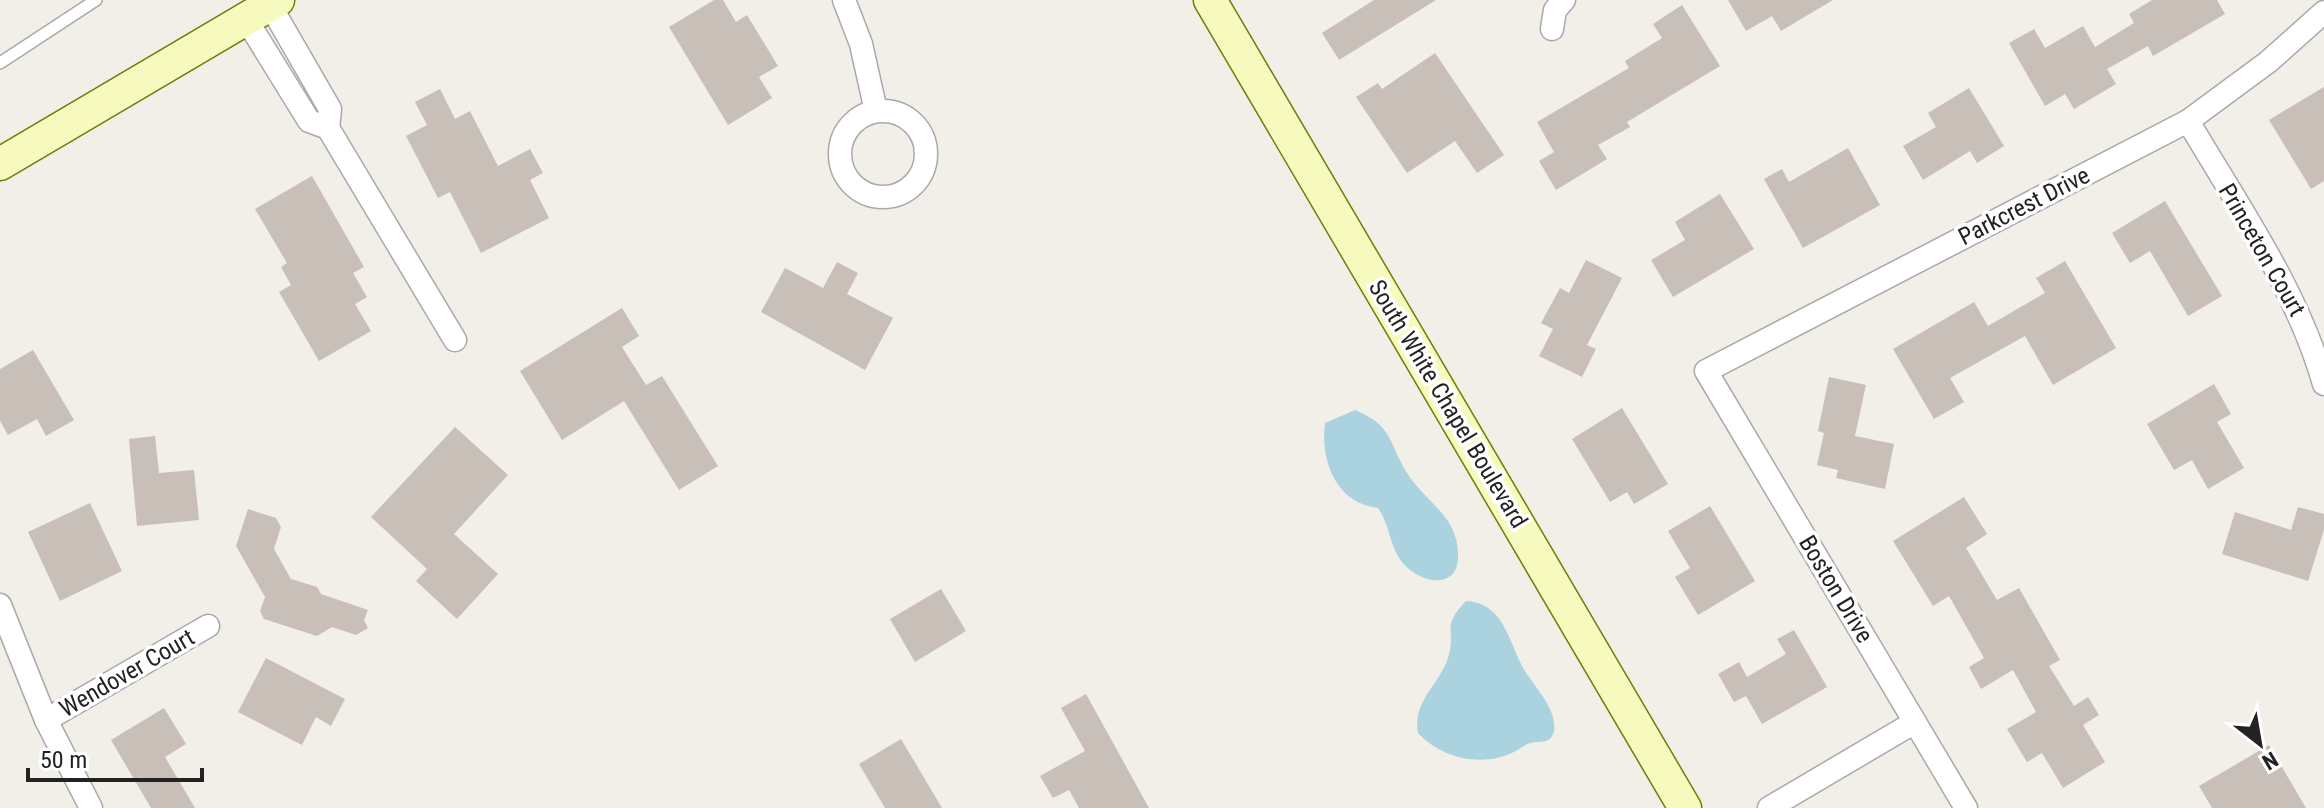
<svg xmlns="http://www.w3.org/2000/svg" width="2324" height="808" viewBox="0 0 2324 808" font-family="'Roboto Condensed',sans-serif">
<rect width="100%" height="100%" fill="#f2efe9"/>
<g fill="#aad3df">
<path d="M1355 410C1393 426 1388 441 1407 473 1425 502 1457 515 1458 553 1460 595 1414 582 1399 558 1389 542 1389 523 1378 508 1336 503 1320 461 1325 423Z"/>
<path d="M1466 601C1505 603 1509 644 1525 671 1533 685 1563 715 1552 736 1548 744 1537 741 1530 743 1524 745 1519 750 1514 752 1482 768 1441 758 1418 733 1412 702 1439 685 1448 658 1457 630 1440 628 1466 601Z"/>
</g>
<g fill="#c7bfb8">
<path d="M714 0H723L736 22 747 15 778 66 759 77 772 98 728 125 669 27Z"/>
<path d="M1374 0H1436L1339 60 1322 33Z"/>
<path d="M1728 0H1833L1781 31 1772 16 1746 31Z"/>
<path d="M2152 0H2217L2225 14 2153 56 2148 46 2107 69 2116 84 2074 109 2065 94 2045 106 2009 43 2034 29 2045 48 2083 26 2095 47 2134 23 2129 14Z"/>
<path d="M1682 5 1720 66 1627 122 1630 127 1598 145 1607 159 1556 190 1539 161 1554 152 1537 122 1629 68 1625 61 1662 38 1653 24Z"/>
<path d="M1435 53 1504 155 1477 173 1455 141 1407 173 1356 97 1378 83 1382 89Z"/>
<path d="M2324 87V181L2311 189 2269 120Z"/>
<path d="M1969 88 2004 146 1977 163 1970 151 1923 180 1903 146 1936 127 1928 113Z"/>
<path d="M440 89 455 119 470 111 498 166 530 149 543 173 530 180 549 218 481 253 450 192 438 198 406 136 427 125 415 102Z"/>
<path d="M1848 148 1880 205 1803 248 1764 179 1782 169 1789 182Z"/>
<path d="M312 176 364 267 353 273 367 297 355 304 371 331 319 361 279 292 291 285 281 267 287 263 255 209Z"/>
<path d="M1720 194 1754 249 1673 297 1651 260 1685 240 1675 222Z"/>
<path d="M2165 201 2222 296 2188 316 2150 251 2130 263 2112 233Z"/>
<path d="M1586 260 1622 278 1587 345 1596 349 1582 377 1539 356 1553 329 1541 323 1560 288 1569 293Z"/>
<path d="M2065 261 2116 348 2053 385 2025 336 1950 378 1964 402 1934 419 1893 349 1974 302 1988 326 2045 293 2036 278Z"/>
<path d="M837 262 858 273 847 294 893 318 865 370 761 312 785 268 823 288Z"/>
<path d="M622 308 639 336 622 347 646 385 662 376 718 466 679 490 624 401 562 440 520 371Z"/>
<path d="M33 350 74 420 46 436 37 419 8 435 0 421V369Z"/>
<path d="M1829 377 1866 385 1855 436 1894 444 1885 489 1836 478 1838 470 1817 465 1824 433 1818 431Z"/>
<path d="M2214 384 2231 414 2217 422 2244 468 2208 489 2192 460 2174 470 2147 424Z"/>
<path d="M1622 408 1668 484 1634 504 1627 492 1610 502 1572 439Z"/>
<path d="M455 427 508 475 454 534 498 574 457 619 416 581 427 569 371 517Z"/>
<path d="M155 436 159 473 194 470 199 520 137 526 129 439Z"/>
<path d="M1964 497 1987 534 1966 548 1997 600 2019 588 2060 660 2049 666 2074 706 2088 697 2099 715 2083 725 2105 762 2063 788 2042 753 2027 762 2007 729 2036 712 2013 670 1981 689 1969 667 1984 658 1949 596 1933 606 1893 541Z"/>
<path d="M90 503 122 571 60 601 28 532Z"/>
<path d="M1710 506 1755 581 1698 615 1675 577 1690 568 1668 531Z"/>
<path d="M2298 507 2324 514V530L2308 581 2222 554 2235 512 2291 530Z"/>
<path d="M248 509 276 518 281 527 274 549 291 579 317 587 321 594 368 610 364 620 368 628 356 635 332 627 317 636 264 619 260 611 265 597 236 546Z"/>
<path d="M941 589 966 631 915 662 890 619Z"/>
<path d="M1794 630 1827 687 1762 724 1746 696 1734 702 1718 674 1739 662 1747 677 1786 654 1777 639Z"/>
<path d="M266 658 345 699 331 726 316 717 302 745 238 712Z"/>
<path d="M1086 694 1149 808H1079L1069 790 1053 798 1040 776 1085 751 1061 708Z"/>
<path d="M164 708 186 744 165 757 195 808H151L111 740Z"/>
<path d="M901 739 942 808H885L859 764Z"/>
<path d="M2269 745 2306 808H2212L2199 786Z"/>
</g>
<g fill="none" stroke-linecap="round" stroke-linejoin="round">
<g stroke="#a9a9a9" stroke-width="14">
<path id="service" d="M0 63 96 0"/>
</g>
<g stroke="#a9a9a9" stroke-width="25">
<g id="minor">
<path d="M844 0 861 44 876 111"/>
<path d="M270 5 330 109 328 128"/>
<path d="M246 19 309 121 328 128 455 340"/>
<path d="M1552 29 1555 10 1564 0"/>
<circle cx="883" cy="154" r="43"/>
<path d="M2188 121C2238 206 2297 289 2324 384"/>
<path d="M0 605 46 720 91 808"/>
<path d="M46 720 208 626"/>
<path d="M1769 808 1915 722"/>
<path d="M1966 808 1706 371 2188 121 2268 62 2324 12"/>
</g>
</g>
<g stroke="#707d05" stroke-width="35">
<g id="secondary">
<path d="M1210 0 1685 808"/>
<path d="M0 164 278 0"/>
</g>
</g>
<use href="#service" stroke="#fff" stroke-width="11"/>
<use href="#minor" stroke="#fff" stroke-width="22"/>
<use href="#secondary" stroke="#f7fabf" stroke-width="32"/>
</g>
<g text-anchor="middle" stroke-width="7" stroke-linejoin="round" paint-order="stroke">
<g font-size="24" fill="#222" stroke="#fff">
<text transform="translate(2024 206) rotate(-27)" y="8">Parkcrest Drive</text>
<text transform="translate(2262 250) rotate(60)" y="8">Princeton Court</text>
<text transform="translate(1448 404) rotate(59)" y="8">South White Chapel Boulevard</text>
<text transform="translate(1836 589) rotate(59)" y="8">Boston Drive</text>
<text transform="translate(127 673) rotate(-30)" y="8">Wendover Court</text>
</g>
</g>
<g transform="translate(2260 744) rotate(149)" stroke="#ffffff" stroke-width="6" paint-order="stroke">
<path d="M0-6L14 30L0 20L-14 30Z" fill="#222222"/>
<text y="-12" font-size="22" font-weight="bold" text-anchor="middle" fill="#222222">N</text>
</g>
<path d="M28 768v12h174v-12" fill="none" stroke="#222222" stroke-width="4"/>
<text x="40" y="768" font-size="24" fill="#222222" stroke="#ffffff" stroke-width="6" paint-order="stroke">50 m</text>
</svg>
